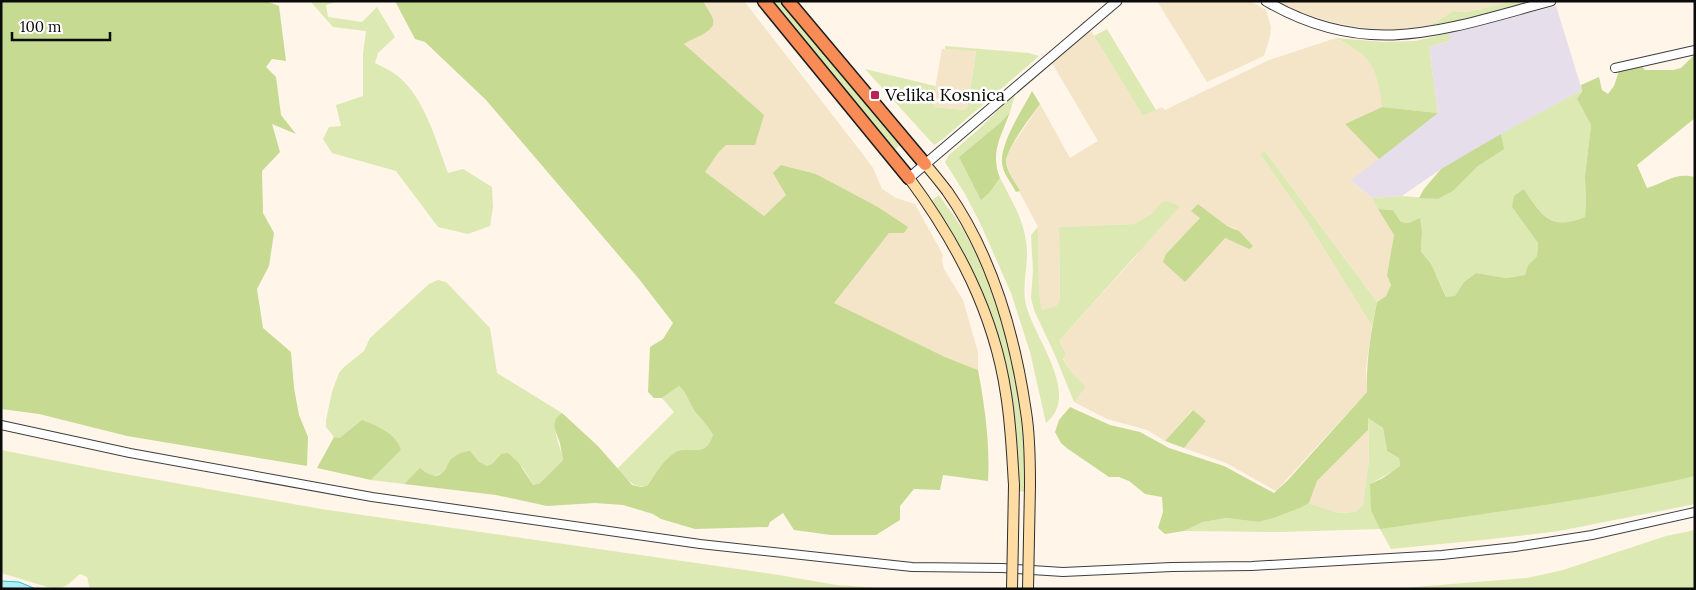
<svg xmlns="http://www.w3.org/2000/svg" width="1696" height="590" viewBox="0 0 1696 590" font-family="Lora,serif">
<rect width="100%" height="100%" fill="#fff5e9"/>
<path fill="#e6deea" d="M1556 6 1582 90 1441 169 1402 196 1372 198 1350 180 1438 113 1429 47 1449 41V33Z"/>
<g fill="#f4e5c9" fill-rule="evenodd">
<path d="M703 1H744L862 153 873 168 882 189 896 198 915 204 943 255 942 261 944 269 963 300 978 352V370L945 357 833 303 889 233H904L907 227 878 207 816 174 781 165 782 187 786 195 764 216 704 172 718 153 726 145 684 43 706 32 713 20Z"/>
<path d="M1157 1H1250L1266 10 1271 27 1270 37 1264 56 1207 82Z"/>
<path d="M1274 1H1514L1467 12 1453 11 1434 23V25L1394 30H1375L1335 23 1295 11Z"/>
<path d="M1091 31 1143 116 1162 107 1165 110 1269 60 1336 38 1356 49 1367 58 1373 66 1378 81 1382 107 1345 124 1379 159 1350 180 1372 198 1394 235 1387 275 1391 285 1386 296 1377 302 1266 152 1260 154 1308 223 1372 326 1366 368 1367 392 1276 491 1226 463 1184 448 1206 421 1192 410 1165 441 1147 430 1107 419 1074 402 1086 387 1072 373 1063 358 1066 354 1059 341 1137 255 1161 203 1151 214 1134 224 1059 227 1060 300 1056 306 1042 310 1039 292 1038 227 1009 172 1006 162 1007 154 1012 146 1040 104 1070 158 1098 141 1052 63ZM1198 204 1227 226 1235 228 1249 249 1225 238 1166 254 1200 218Z"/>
<path d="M942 49 976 50 967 108 964 110 934 107 932 105Z"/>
<path d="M1368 430 1369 460 1363 504 1357 511 1346 513 1335 512 1309 503 1317 481Z"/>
</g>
<g fill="#dde9b3">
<path d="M314 1H340L326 5 328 17 362 22 377 7 395 37 378 53 375 63C381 66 387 69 392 72 423 91 436 141 448 173L463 169 492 187 493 207 490 226 468 234 438 227 396 171 332 153 323 139 329 127 341 126 336 105 363 96V54L366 31 333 27 311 2Z"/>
<path d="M772 1H783L903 144 895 149 865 114 854 104Z"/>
<path d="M1514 1H1533L1459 21 1434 25V23L1453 11 1467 12Z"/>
<path d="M1107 29 1156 110 1143 116 1094 36Z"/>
<path d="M1449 33V41L1429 47 1438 113 1382 107C1376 66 1374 58 1336 38L1384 42 1415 41Z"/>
<path d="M945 46 1029 53 1039 56 943 139 934 145 865 69 935 86 934 107 964 110 967 108 968 103 976 51 945 49Z"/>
<path d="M1582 90 1577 99 1591 125 1585 176 1586 202 1585 217C1551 231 1542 216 1524 189L1512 207 1538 243 1537 256 1528 265 1525 275 1506 278 1476 273 1464 282 1455 297H1446C1440 281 1432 266 1421 253L1422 232 1419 219 1409 223 1401 222 1393 210 1378 209 1372 198 1402 196 1438 199 1453 191 1478 166 1503 149 1501 134Z"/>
<path d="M1016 92 1010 112 1001 122 959 157 990 192 1000 178C1013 203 1027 225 1027 254 1027 268 1023 285 1025 300 1030 334 1083 393 1046 423L1030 352 1011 293 981 225 965 194 945 162 949 155 980 128Z"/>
<path d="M1265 151 1377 302 1372 326 1308 223 1260 154Z"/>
<path d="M939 195C952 214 968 234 978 256 1005 310 1019 379 1025 439 1027 456 1026 475 1026 492L1017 491 989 313 974 275 962 251 931 201Z"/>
<path d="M1166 201 1180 206 1059 341 1066 354 1063 359 1072 373 1086 387 1074 402 1055 355 1034 310 1031 298 1033 270 1031 235 1038 227 1039 292 1042 310 1056 306 1060 300 1059 227 1134 224 1151 214 1161 203Z"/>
<path d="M438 280 446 282 490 328 497 373 562 413C547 424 561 445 563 460L540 483 533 485 523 468 501 454 492 464 487 466 478 461C471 463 434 477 431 476 427 475 424 471 420 469L404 484 371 480 401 450 334 437 326 427V420L332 392 339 373 344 367 364 351 370 338 429 284Z"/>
<path d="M679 386C688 394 689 404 696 413 703 421 707 425 713 435 704 461 689 443 674 453 663 460 655 475 647 486 633 489 626 478 617 469L674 412 662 398Z"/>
<path d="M1368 418 1383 428 1387 451 1399 458 1400 467 1370 484 1572 500 1655 485 1695 476V504L1559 531 1492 539 1391 549 1380 529 1280 532 1184 531 1203 522 1226 518 1259 522 1290 512 1309 503 1335 512 1346 513 1357 511 1363 504 1369 460Z"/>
<path d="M1 450 108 471 321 509 779 575 836 585 892 589H90L87 577 80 574C70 582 69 587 54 589L1 573Z"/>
<path d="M1695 530V589H1390L1527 578 1563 570 1666 536Z"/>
</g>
<g fill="#c6da92">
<path d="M1 1H266L279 6 286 61 272 59 266 67 276 77 281 115 296 134 272 124 280 152 262 171 263 213 274 233 269 266 257 289 263 328 291 352 294 388 299 415 308 437 307 466 127 436 39 414 1 409Z"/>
<path d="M395 1H703C706 7 711 13 713 19 717 32 692 38 684 44L764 115 755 145H726L718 153 705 172 764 216 786 195 773 173 781 165 816 174 878 207 908 227 904 233H889L834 303 945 357 978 370C985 407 990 443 988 481L943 475 940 490 914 489 900 506V520L876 535H831L794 530 783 513 770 522 768 527 695 529 661 519 653 514 623 505 595 503 547 506 496 495 404 484 420 468C428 475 438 480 445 470 447 468 447 465 449 462 453 456 463 451 470 451L478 461 487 466 492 464 501 454 508 453 518 462 533 485 540 483 563 460C562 454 561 449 560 443 556 431 549 422 562 413L598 446 632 485 641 487 647 486C655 475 663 460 674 453 689 443 704 461 713 435 708 426 703 421 696 413 689 404 688 394 679 386L662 398H654L648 392 650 347 663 339 673 323 639 279 486 100 425 42 415 39Z"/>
<path d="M1695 54V118L1637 165 1647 188C1665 183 1675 172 1695 177V476C1591 501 1485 513 1380 529L1371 510 1370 484 1383 478 1400 466 1399 458 1387 451 1383 428 1368 418V430L1317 481 1309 503 1300 508 1276 517 1259 522 1226 518 1203 522 1184 531 1165 534 1158 528 1163 512 1162 497 1145 494 1129 481 1119 477H1109L1068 449 1061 443 1055 432 1059 420 1070 407 1110 425 1140 432 1169 448 1224 466 1274 493 1288 480 1367 392C1366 361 1371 332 1377 302L1386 296 1391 285 1387 275 1394 235 1378 209 1393 210 1401 222 1409 223 1420 218 1422 232 1421 252 1431 264 1446 297 1455 296 1464 282 1476 273 1506 278 1525 275 1528 265 1537 256 1538 243 1512 207 1514 196 1524 189C1542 216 1550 231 1585 217L1586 202 1585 176 1591 125 1577 99 1582 91 1581 85 1599 77 1602 90 1608 94 1614 86 1619 71 1641 66 1645 70H1673L1681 68Z"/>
<path d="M1032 91 1040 104C1032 115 1005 150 1006 162 1007 172 1015 182 1020 191L1016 192C1012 184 1005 176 1003 168 996 148 1023 109 1032 91Z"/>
<path d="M1382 107 1438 113 1379 159 1345 124Z"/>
<path d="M1010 112C1001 137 990 152 1000 178L990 192 981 200 959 157 1001 122Z"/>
<path d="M1501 134 1504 149 1478 166 1453 191 1438 199 1419 198 1424 189 1441 169Z"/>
<path d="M1198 204 1227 226 1239 231 1253 246 1249 249 1225 238 1185 282 1163 262 1166 254 1200 218 1191 211Z"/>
<path d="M1193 410 1206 421 1184 448 1165 441Z"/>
<path d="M362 420C377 426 396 433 401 450L371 480 317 468 334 437 340 438Z"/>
</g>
<path fill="#adeff7" stroke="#33bbcf" d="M1 581 19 582 36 589 1 588Z"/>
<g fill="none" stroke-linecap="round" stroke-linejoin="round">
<g stroke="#3e3e3e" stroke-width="10">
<g id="minor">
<path d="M1615 68 1695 50"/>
<path d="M1 425 130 453 372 497 700 544 912 567 1002 568 1063 572 1172 567 1252 566 1442 555 1515 547 1592 535 1695 512"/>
</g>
</g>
<g stroke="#3e3e3e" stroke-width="11">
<g id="tertiary">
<path d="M1266 1C1368 61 1446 29 1551 1"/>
<path d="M909 178 1117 1"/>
</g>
</g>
<g stroke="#2d2d2d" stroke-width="12">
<g id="secondary">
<path d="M925 164C933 173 940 182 947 191 992 255 1015 336 1026 412 1030 436 1030 461 1030 485"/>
<path d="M909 178C957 243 994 313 1006 394 1011 424 1012 454 1014 485"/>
</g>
</g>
<g stroke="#1c1c1c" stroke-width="15">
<g id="trunk">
<path d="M764 1 909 178"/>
<path d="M788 1 925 164"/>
</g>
</g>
<use href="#minor" stroke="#fff" stroke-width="8"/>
<use href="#tertiary" stroke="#fff" stroke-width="9"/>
<use href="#secondary" stroke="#ffdca4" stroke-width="10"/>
<use href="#trunk" stroke="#f98c56" stroke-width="12"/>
<g stroke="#2d2d2d" stroke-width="12" stroke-linecap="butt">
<g id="secondary-bridge">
<path d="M1012 589 1014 485"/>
<path d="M1028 589 1030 485"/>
</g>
</g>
<use href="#secondary-bridge" stroke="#ffdca4" stroke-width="10"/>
</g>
<rect fill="#bc2253" stroke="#fff" stroke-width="2" x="870" y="90" width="10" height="10" rx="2.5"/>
<g text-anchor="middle" stroke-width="5" stroke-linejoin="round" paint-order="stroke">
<g font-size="18" fill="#0b0b0b" stroke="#fff" text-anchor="start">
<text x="885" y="101">Velika Kosnica</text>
</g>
</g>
<rect width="1696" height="590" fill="none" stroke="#0b0b0b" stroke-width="5"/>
<path d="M12 32v8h98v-8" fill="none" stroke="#0b0b0b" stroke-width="2.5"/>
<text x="20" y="32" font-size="15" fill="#0b0b0b" stroke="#ffffff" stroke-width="4" paint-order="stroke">100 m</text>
</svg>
